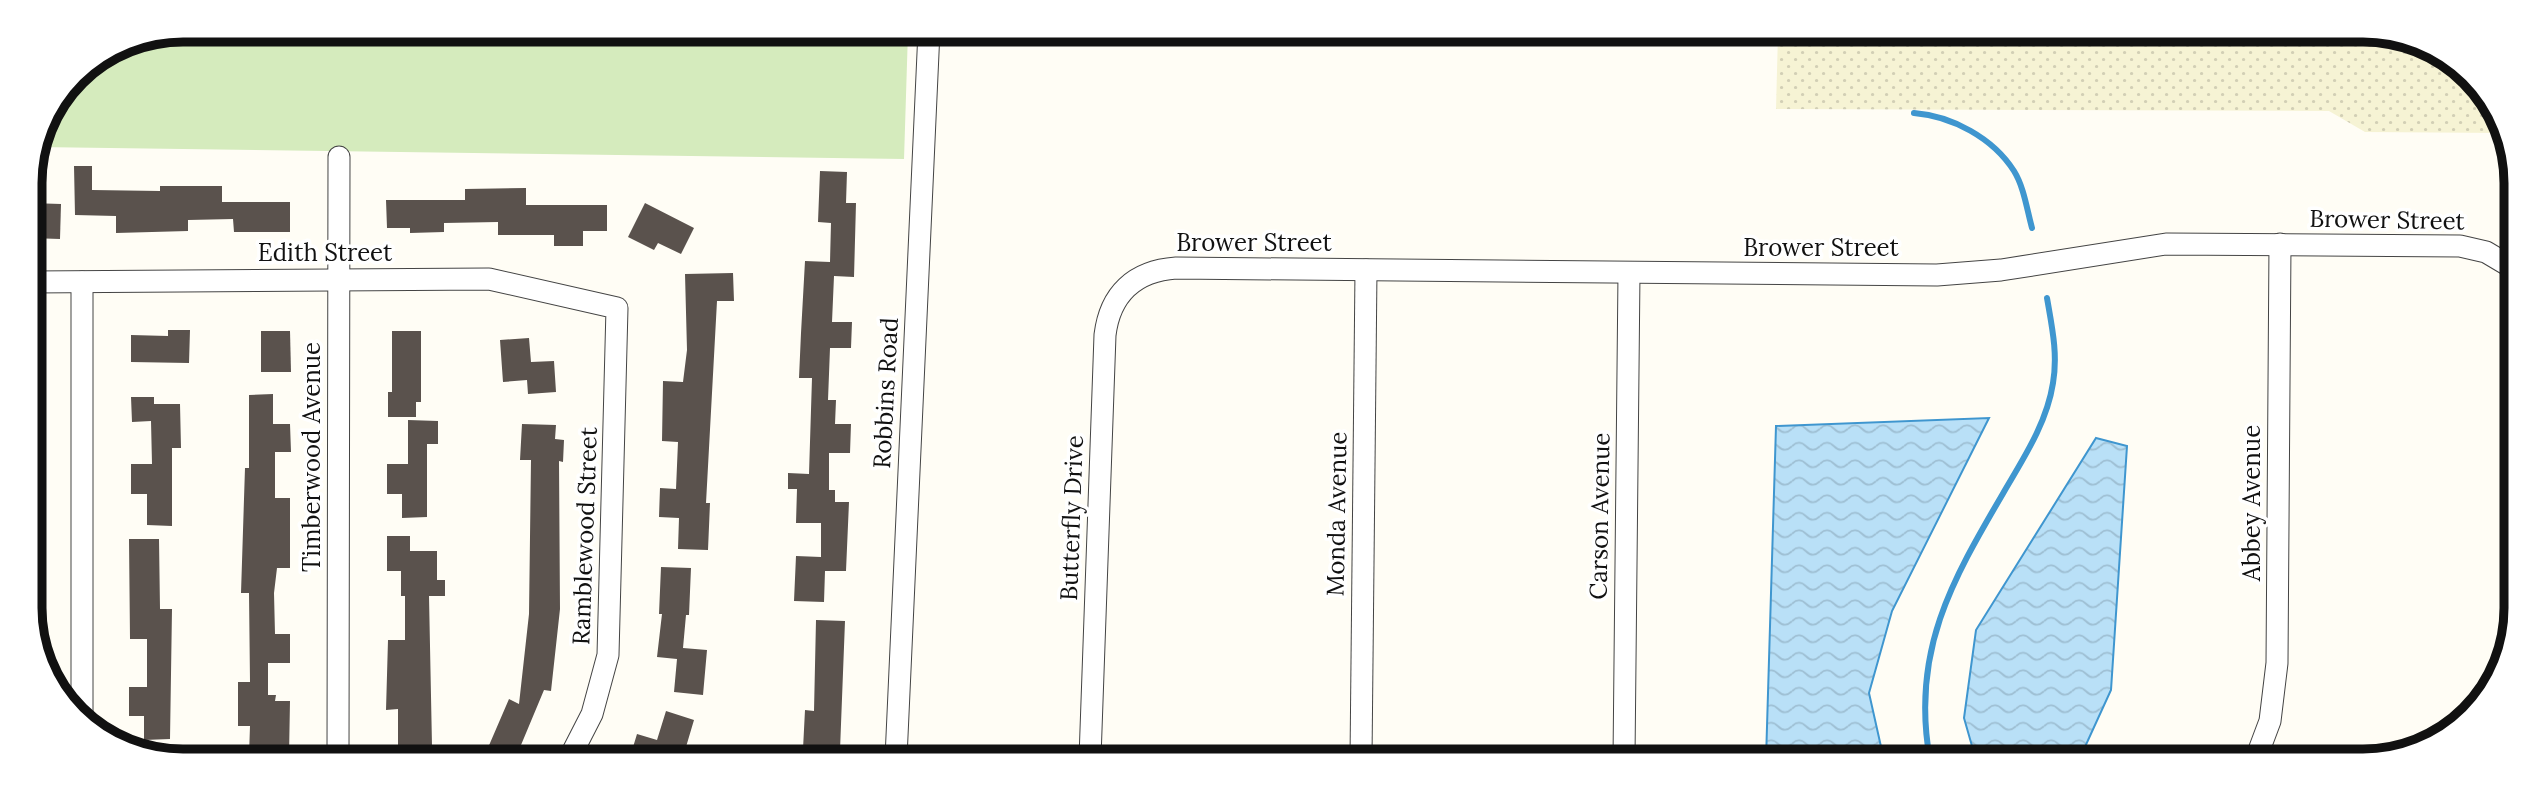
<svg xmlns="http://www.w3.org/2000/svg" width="2546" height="791" viewBox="0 0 2546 791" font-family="Lora,serif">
<defs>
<pattern id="farmland-dots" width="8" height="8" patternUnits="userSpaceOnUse" patternTransform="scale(1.75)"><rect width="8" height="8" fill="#f6f3d4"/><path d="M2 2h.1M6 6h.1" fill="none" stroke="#d2cfb5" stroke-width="1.8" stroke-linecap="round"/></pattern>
<pattern id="water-waves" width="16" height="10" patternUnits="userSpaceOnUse" patternTransform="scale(1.75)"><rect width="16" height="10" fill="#b9e0f7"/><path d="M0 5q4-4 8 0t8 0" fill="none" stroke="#9ebfd3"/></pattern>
</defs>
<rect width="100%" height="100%" fill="#fffdf5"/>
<path fill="url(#farmland-dots)" d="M1778 33 2402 35 2478 82 2503 133 2365 132 2329 111 1776 109Z"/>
<path fill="#d5ebbd" d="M183 30 908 31 904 159 37 147 45 116 75 74 125 41Z"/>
<g fill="url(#water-waves)" stroke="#3f96cf" stroke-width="2">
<path d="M1989 418 1892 611 1869 693 1884 760H1766L1776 426Z"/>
<path d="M2096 438 2127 446 2111 690 2079 760H1976L1964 718 1976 630Z"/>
</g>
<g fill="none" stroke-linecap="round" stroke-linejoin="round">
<g stroke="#3f96cf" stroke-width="6">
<path d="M1914 113C1952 116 1993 138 2014 171 2024 187 2027 210 2032 228"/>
<path d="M1930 760C1910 651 1953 579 2005 490 2025 456 2047 422 2053 383 2058 354 2052 327 2047 298"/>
</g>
</g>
<g fill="#5a524d">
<path d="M74 166H92V190L160 191V186H222V202H290V232H234L233 219 188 220V231L116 233V216L75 215Z"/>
<path d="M820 171 847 172 846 203H856L854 277 834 276 832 322H852L851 348H830L828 400H836L835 424H851L850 453H829V490H835V502H849L846 571H825L824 602 794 601 796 556 821 557V523H796L797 489H788V473L809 474 812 378H799L801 333 805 261 830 262 831 223 818 222Z"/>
<path d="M526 188V205H607V231H583V246H554V235H498V222L444 223V232L410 233V228H387L386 200H465V189Z"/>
<path d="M30 203 61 204 60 239 30 238Z"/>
<path d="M645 203 694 228 681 254 658 243 654 250 628 237Z"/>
<path d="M733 273 734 301H717L706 503H710L708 550 678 549 679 518 659 517 660 488 676 489 678 442 662 441 663 381 683 382 687 350 685 274Z"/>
<path d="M168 330H190L189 363 131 362V335L168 336Z"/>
<path d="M261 331H290L291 372H261Z"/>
<path d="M392 331H421V402H416V417H388V392H392Z"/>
<path d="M529 338 531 362 554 361 556 392 528 394 527 380 503 382 500 340Z"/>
<path d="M273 394V424H290L291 452H275V498H290V568H277L274 593 275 634H290V663H268V695H276L275 701H290L289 756H249L250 726H238V682H250L249 593H241L245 468H249V395Z"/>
<path d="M131 397H154V404H180L181 448H172V526L147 525V494H131V464H152L151 421 132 422Z"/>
<path d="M408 420 438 421V444H427V517L402 518V494H387V464H408Z"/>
<path d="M522 424 556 425 555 439 564 440 563 462 559 461 560 609 551 691 544 690 516 757H484L509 699 519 704 529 614 531 460H520Z"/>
<path d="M387 536H410V551H437V580H445V596H429L432 746H398V709L386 710 388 640H405V596H401V571H387Z"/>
<path d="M129 539H159L160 609H172L170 739 144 740V716H129V687H147V639H130Z"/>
<path d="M661 567 691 568 689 615H686L683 648 707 650 703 695 674 692 677 659 657 657 662 614H659Z"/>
<path d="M816 620 845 621 840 750 803 749 805 710 814 711Z"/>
<path d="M666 711 694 720 683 757H630L637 734 657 740Z"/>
</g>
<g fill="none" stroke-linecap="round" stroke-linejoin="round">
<g stroke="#444" stroke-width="23">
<g id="minor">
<path d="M1202 32 1401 34"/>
<path d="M31 282 489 279 617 308 608 655 592 714 570 757"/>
<path d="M82 720V282"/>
<path d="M338 757 339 157"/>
<path d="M896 758 929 31"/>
<path d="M1090 758 1105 335C1110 294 1134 271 1176 268L1937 275 2001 270 2166 244 2460 246 2486 252 2513 268"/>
<path d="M1361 759 1366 270"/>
<path d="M1624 759 1629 273"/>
<path d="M2255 761 2270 721 2277 663 2280 244"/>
</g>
</g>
<use href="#minor" stroke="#fff" stroke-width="21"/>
</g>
<g text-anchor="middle" stroke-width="7" stroke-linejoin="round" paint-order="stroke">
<g font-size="24" fill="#111" stroke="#fff">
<text transform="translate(2387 220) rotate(1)" y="8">Brower Street</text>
<text x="1254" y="251">Brower Street</text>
<text x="1821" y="256">Brower Street</text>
<text x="325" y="261">Edith Street</text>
<text transform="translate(886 393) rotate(-87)" y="8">Robbins Road</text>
<text transform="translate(312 457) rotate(-90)" y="8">Timberwood Avenue</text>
<text transform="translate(2252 503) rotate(-90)" y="8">Abbey Avenue</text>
<text transform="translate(1337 514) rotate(-89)" y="8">Monda Avenue</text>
<text transform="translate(1600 516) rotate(-89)" y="8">Carson Avenue</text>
<text transform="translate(1072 518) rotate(-88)" y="8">Butterfly Drive</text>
<text transform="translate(585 536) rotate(-88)" y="8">Ramblewood Street</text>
</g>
</g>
<path d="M0 0H2546V791H0ZM183 42H2363A141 141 0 0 1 2504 183V608A141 141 0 0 1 2363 749H183A141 141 0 0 1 42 608V183A141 141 0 0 1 183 42Z" fill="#fff" fill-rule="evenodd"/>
<path fill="none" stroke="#111" stroke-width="9" d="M183 42H2363A141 141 0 0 1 2504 183V608A141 141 0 0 1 2363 749H183A141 141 0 0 1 42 608V183A141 141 0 0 1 183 42Z"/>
</svg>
